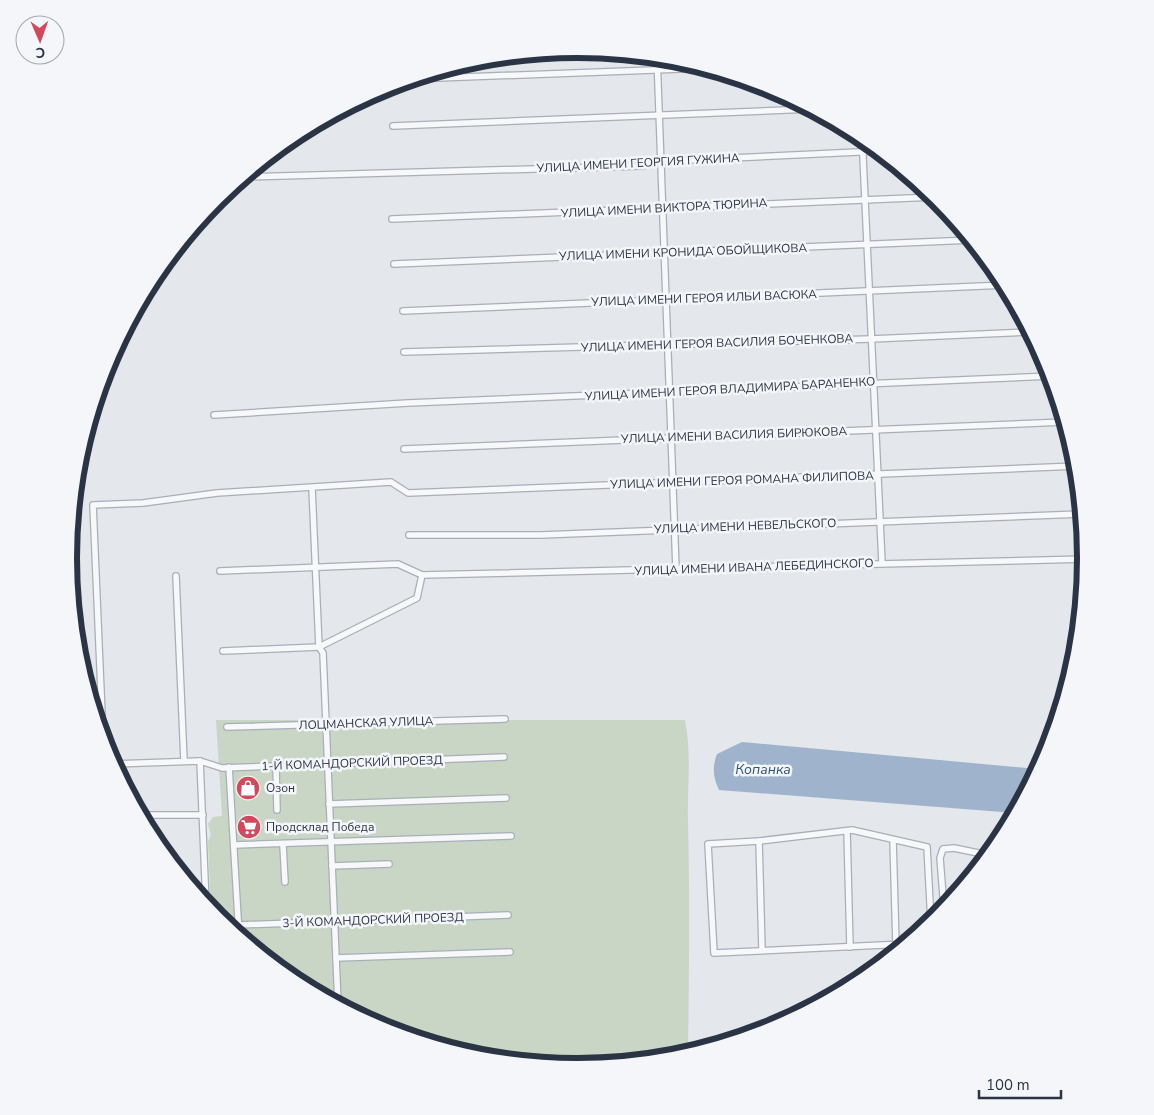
<svg xmlns="http://www.w3.org/2000/svg" width="1154" height="1115" viewBox="0 0 1154 1115" font-family="'Nunito Sans',sans-serif">
<rect width="100%" height="100%" fill="#e4e7ec"/>
<path fill="#c9d6c5" d="M216 720H685C692 757 687 786 688 823 690 900 689 976 688 1053L676 1057 577 1066 477 1056 382 1027 294 980 217 917 211 909 208 841 211 835 208 824 213 817 222 816Z"/>
<path fill="#9fb4cc" d="M742 742 1038 769 1015 813 719 790C713 777 712 767 717 754Z"/>
<g fill="none" stroke-linecap="round" stroke-linejoin="round">
<g stroke="#a9aeb7" stroke-width="8">
<g id="street">
<path d="M657 57 676 569"/>
<path d="M411 79 707 68"/>
<path d="M393 126 811 109"/>
<path d="M862 136 882 563"/>
<path d="M242 177 640 166 668 161 880 151"/>
<path d="M392 219C573 213 754 204 935 197"/>
<path d="M394 264 972 240"/>
<path d="M403 311 1006 285"/>
<path d="M404 352 871 339 1030 332"/>
<path d="M214 415 408 403 1051 376"/>
<path d="M404 449 1065 422"/>
<path d="M312 488 319 647 323 653 338 1004"/>
<path d="M409 535H541L1081 514"/>
<path d="M220 571 398 564 422 575 1086 559"/>
<path d="M176 576 184 761"/>
<path d="M223 651 319 647 417 598 422 575"/>
<path d="M227 727 505 719"/>
<path d="M103 738 93 505 143 503 217 493 391 482 408 493 1077 466"/>
<path d="M200 761 206 904"/>
<path d="M113 764 200 761 222 768 504 757"/>
<path d="M276 766 277 810"/>
<path d="M229 767 239 935"/>
<path d="M329 804 506 798"/>
<path d="M141 815H203"/>
<path d="M847 831 850 947"/>
<path d="M893 840 896 945"/>
<path d="M759 841 762 950"/>
<path d="M234 845 511 836"/>
<path d="M283 845 285 882"/>
<path d="M332 866 389 864"/>
<path d="M944 909 940 858 943 849 954 848 988 855"/>
<path d="M238 925 508 915"/>
<path d="M904 944 714 953 708 844 759 841 852 830 927 847 931 922"/>
<path d="M336 958 510 952"/>
</g>
</g>
<use href="#street" stroke="#f7f8fa" stroke-width="5.5"/>
</g>
<defs>
<g id="shop-disc" transform="scale(1.25)"><circle r="9.5" fill="#d1495b" stroke="#f4f6f9"/><path d="M-5-2.5h2.3a2.7 3.5 0 0 1 5.4 0H5L5.5 6h-11ZM-1.5-2.5h3a1.5 2.3 0 0 0-3 0Z" fill="#fff"/></g>
<g id="supermarket-disc" transform="scale(1.25)"><circle r="9.5" fill="#d1495b" stroke="#f4f6f9"/><path d="M-6-5.5h2.5l.6 2H6L4.5 2H-2.5L-4.4-4H-6ZM-1.5 3.2a1.3 1.3 0 1 0 .1 0ZM3 3.2a1.3 1.3 0 1 0 .1 0Z" fill="#fff"/></g>
</defs>
<g fill-rule="evenodd">
<use href="#shop-disc" x="248" y="788"/>
<use href="#supermarket-disc" x="249" y="827"/>
</g>
<g text-anchor="middle" stroke-width="5" stroke-linejoin="round" paint-order="stroke">
<g font-size="12" fill="#2b3445" stroke="#f4f6f9">
<text transform="translate(638 163) rotate(-3)" y="4">УЛИЦА ИМЕНИ ГЕОРГИЯ ГУЖИНА</text>
<text transform="translate(664 208) rotate(-3)" y="4">УЛИЦА ИМЕНИ ВИКТОРА ТЮРИНА</text>
<text transform="translate(683 252) rotate(-2)" y="4">УЛИЦА ИМЕНИ КРОНИДА ОБОЙЩИКОВА</text>
<text transform="translate(704 298) rotate(-2)" y="4">УЛИЦА ИМЕНИ ГЕРОЯ ИЛЬИ ВАСЮКА</text>
<text transform="translate(717 343) rotate(-2)" y="4">УЛИЦА ИМЕНИ ГЕРОЯ ВАСИЛИЯ БОЧЕНКОВА</text>
<text transform="translate(730 389) rotate(-3)" y="4">УЛИЦА ИМЕНИ ГЕРОЯ ВЛАДИМИРА БАРАНЕНКО</text>
<text transform="translate(734 435) rotate(-2)" y="4">УЛИЦА ИМЕНИ ВАСИЛИЯ БИРЮКОВА</text>
<text transform="translate(742 480) rotate(-2)" y="4">УЛИЦА ИМЕНИ ГЕРОЯ РОМАНА ФИЛИПОВА</text>
<text transform="translate(745 526) rotate(-2)" y="4">УЛИЦА ИМЕНИ НЕВЕЛЬСКОГО</text>
<text transform="translate(754 567) rotate(-2)" y="4">УЛИЦА ИМЕНИ ИВАНА ЛЕБЕДИНСКОГО</text>
<text transform="translate(366 723) rotate(-2)" y="4">ЛОЦМАНСКАЯ УЛИЦА</text>
<text transform="translate(352 763) rotate(-2)" y="4">1-Й КОМАНДОРСКИЙ ПРОЕЗД</text>
<text transform="translate(373 920) rotate(-2)" y="4">3-Й КОМАНДОРСКИЙ ПРОЕЗД</text>
</g>
<g font-size="12" fill="#2b3445" stroke="#f4f6f9" text-anchor="start">
<text x="266" y="792">Озон</text>
<text x="266" y="831">Продсклад Победа</text>
</g>
<g font-size="14" font-style="italic" fill="#34527a" stroke="#f4f6f9">
<text x="763" y="774">Копанка</text>
</g>
</g>
<path d="M0 0H1154V1115H0ZM77 558a500 500 0 1 1 1000 0a500 500 0 1 1-1000 0Z" fill="#f4f6f9" fill-rule="evenodd"/>
<path fill="none" stroke="#2b3445" stroke-width="6" d="M77 558a500 500 0 1 1 1000 0a500 500 0 1 1-1000 0Z"/>
<g transform="translate(40 40) rotate(178)"><circle r="24" fill="#f4f6f9" stroke="#a4a8b1"/>
<path d="M0-4L9 19L0 12L-9 19Z" fill="#d1495b"/>
<text y="-8" font-size="14" font-weight="bold" text-anchor="middle" fill="#2b3445">С</text>
</g>
<path d="M979 1090v8h82v-8" fill="none" stroke="#2b3445" stroke-width="2.5"/>
<text x="986" y="1090" font-size="15" fill="#2b3445" stroke="#f4f6f9" stroke-width="4" paint-order="stroke">100 m</text>
</svg>
